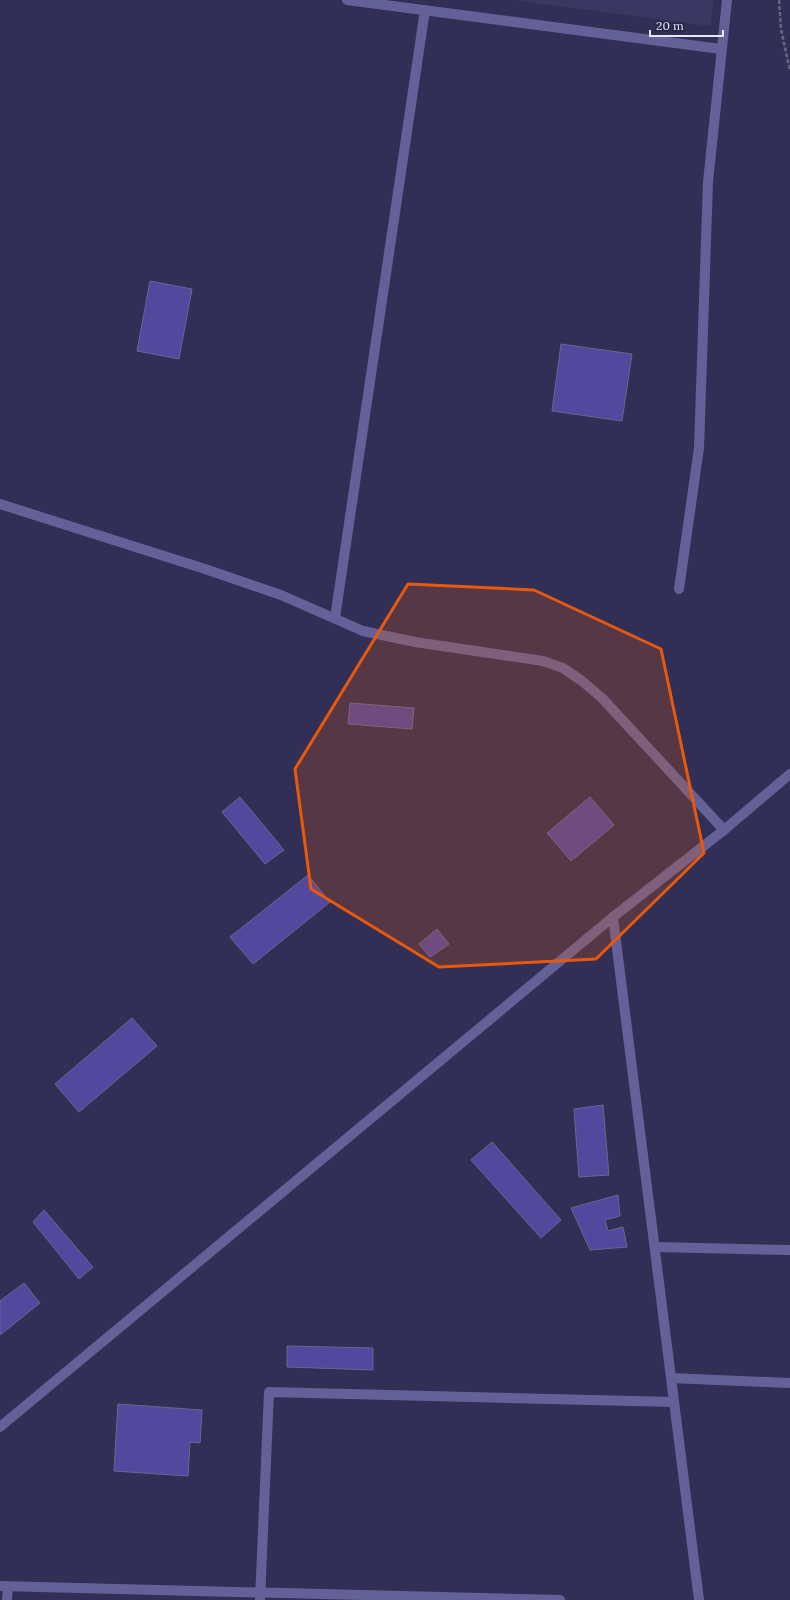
<svg xmlns="http://www.w3.org/2000/svg" width="790" height="1600" viewBox="0 0 790 1600" font-family="Lora,serif">
<rect width="100%" height="100%" fill="#312f55"/>
<path fill="#3b3763" d="M513 0H714L710 26Z"/>
<g fill="#52499e" stroke="#686792">
<path d="M150 281 192 289 179 359 137 351Z"/>
<path d="M561 344 632 354 622 421 552 411Z"/>
<path d="M350 703 414 708 412 729 348 724Z"/>
<path d="M240 797 284 850 265 864 222 812Z"/>
<path d="M590 797 614 825 571 861 547 833Z"/>
<path d="M308 875 330 902 253 964 230 937Z"/>
<path d="M437 929 449 944 430 957 419 944Z"/>
<path d="M132 1018 157 1046 79 1112 55 1084Z"/>
<path d="M603 1105 609 1175 579 1177 574 1109Z"/>
<path d="M492 1142 561 1220 541 1238 471 1160Z"/>
<path d="M618 1195 620 1216 605 1220 608 1231 623 1227 627 1247 590 1250 571 1208Z"/>
<path d="M44 1210 93 1267 79 1279 33 1222Z"/>
<path d="M24 1283 40 1303 0 1335V1301Z"/>
<path d="M287 1346 373 1348V1370L287 1367Z"/>
<path d="M118 1404 202 1410 200 1443 190 1442 188 1476 114 1471Z"/>
</g>
<g fill="none" stroke-linecap="round" stroke-linejoin="round">
<path stroke="#686687" stroke-width="2.5" stroke-dasharray="4 2" stroke-linecap="butt" d="M779 0 781 29 790 71"/>
<g stroke="#646199" stroke-width="10">
<path d="M347 0 721 49"/>
<path d="M0 504 205 569 281 595 363 631 415 642 543 661 563 668 582 681 602 698 724 830"/>
<path d="M679 589 699 448 708 182 727 0"/>
<path d="M335 618 425 10"/>
<path d="M613 917 699 1600"/>
<path d="M655 1247 790 1250"/>
<path d="M671 1378 790 1383"/>
<path d="M0 1427 613 917 724 830 790 774"/>
<path d="M0 1586 560 1600"/>
<path d="M7 1600 8 1587"/>
<path d="M260 1600 269 1392 674 1402"/>
</g>
</g>
<path fill="#e8590c" fill-opacity="0.2" stroke="#e8590c" stroke-width="3" stroke-linejoin="round" d="M408 584 534 590 661 649 704 853 596 959 439 967 311 889 295 769Z"/>
<path d="M650 30v6h73v-6" fill="none" stroke="#e7e7fb" stroke-width="2"/>
<text x="656" y="30" font-size="12" fill="#e7e7fb" stroke="#28254a" stroke-width="3" paint-order="stroke">20 m</text>
</svg>
